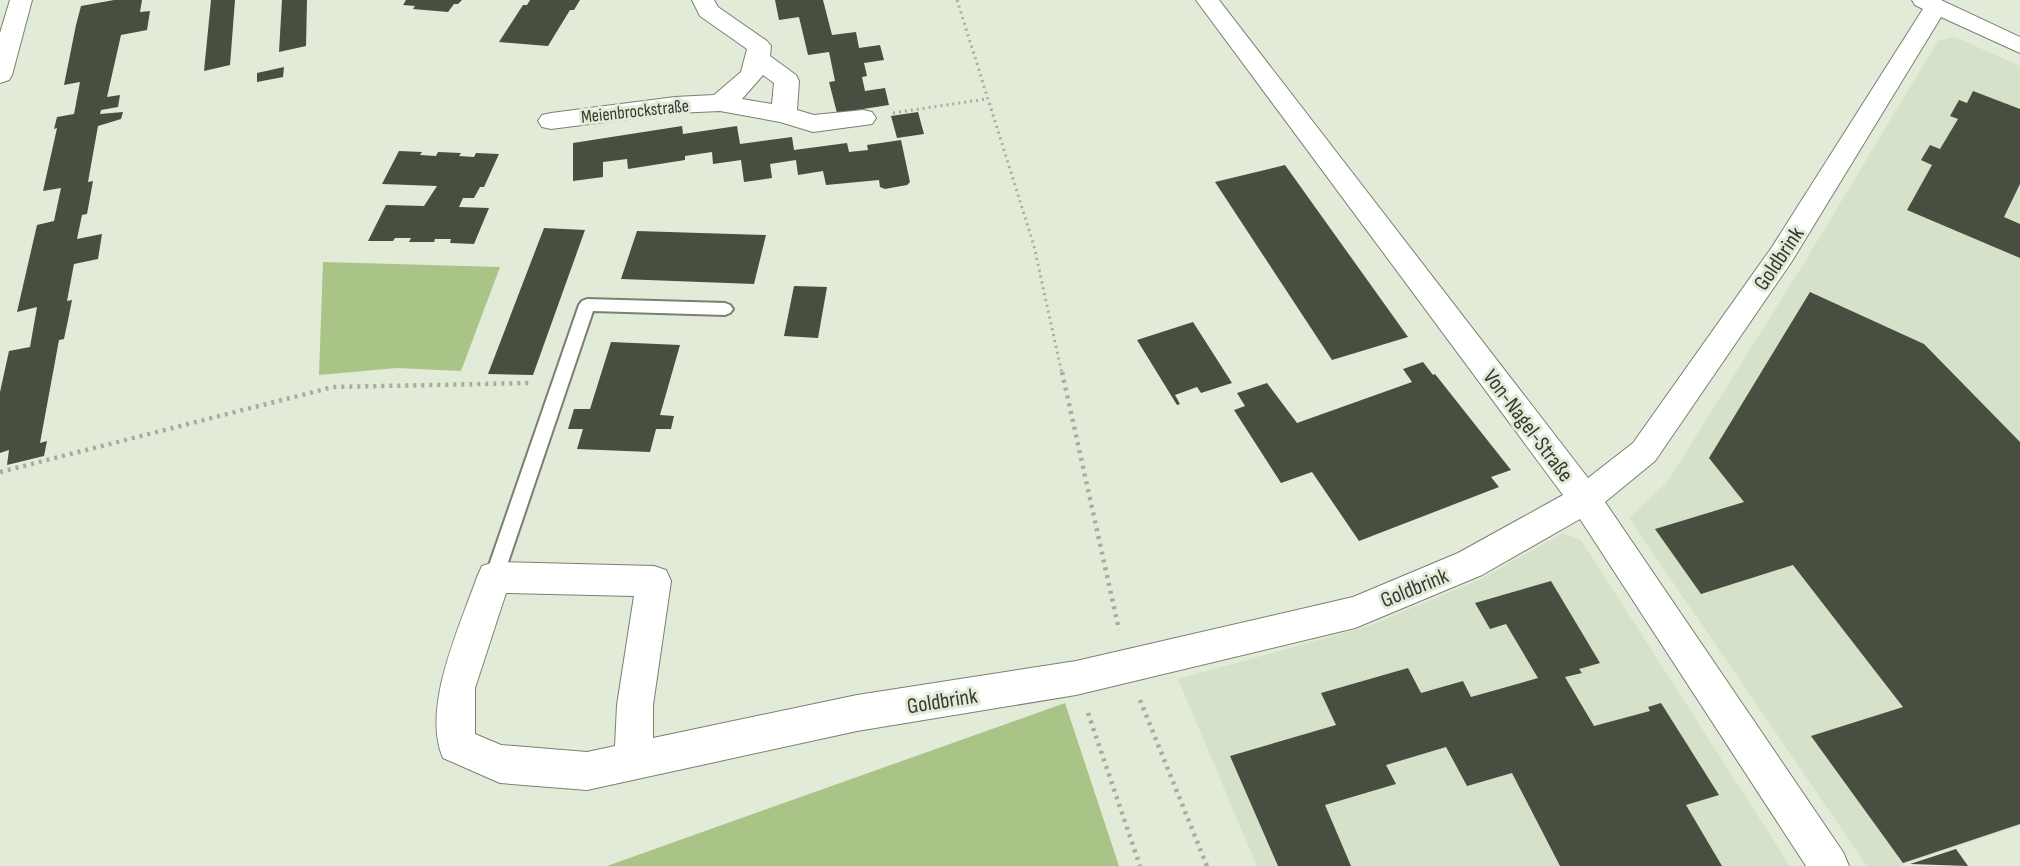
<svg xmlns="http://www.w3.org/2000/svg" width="2020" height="866" viewBox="0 0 2020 866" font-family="'Sofia Sans Condensed',sans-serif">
<rect width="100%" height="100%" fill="#e2ead8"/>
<g fill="#d5e1c8">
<path d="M1955 37 2020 66V825L1898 866H1867L1629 518 1668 481 1804 263 1938 41Z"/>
<path d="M1563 533 1581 540 1790 866H1257L1178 679 1369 626 1481 579Z"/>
</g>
<g fill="#aac487">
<path d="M323 262 500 267 461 371 397 368 319 375Z"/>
<path d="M1065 703 1119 866H607Z"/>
</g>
<g fill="#484f40">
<path d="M114 0H142L140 12 150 11 147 30 121 35 107 97 120 95 118 107 101 110 100 114 123 112 121 119 98 126 88 182 93 181 87 214 82 215 77 239 102 234 98 259 74 264 67 301 72 300 68 320 64 339 59 340 40 443 47 441 44 456 7 465 9 450 0 453V392L9 351 30 347 37 307 17 312 37 225 54 221 61 188 43 191 57 128 54 129 57 117 74 114 80 82 64 85 76 25 81 6Z"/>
<path d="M211 0H235L230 65 204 71Z"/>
<path d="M282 0H307L306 46 279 52Z"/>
<path d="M406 0H462L458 4H454L448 12 413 9 415 6 403 5Z"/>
<path d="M530 0H580L574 10H570L548 46 499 42 523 5H527Z"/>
<path d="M775 0H823L832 35 856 32 859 48 880 45 884 60 864 63 867 76 862 77 865 91 885 88 889 105 837 113 829 82 835 81 829 52 808 55 799 17 779 20Z"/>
<path d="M284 67 283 77 257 82V73Z"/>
<path d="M1973 91 2020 109V184L2004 217 2020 224V258L1907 210 1932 165 1921 160 1930 145 1940 149 1958 119 1950 116 1959 100 1967 103Z"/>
<path d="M918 112 924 134 897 138 891 116Z"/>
<path d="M682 126 683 134 737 126 740 144 792 137 794 150 847 143 849 152 868 150 867 145 901 140 910 182 907 185 885 189 880 187 879 180 826 185 823 171 798 175 796 160 770 164 772 178 744 182 741 160 713 164 712 152 685 156V160L628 169 627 159 603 162V177L573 181V143Z"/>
<path d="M399 151 422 152 420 155 436 156 438 152 461 153 459 156 474 157 476 153 499 154 484 187H480L474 198H463L459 207 489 208 474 244 450 243 451 239H435L434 242H409L411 238H395L393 241H368L386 205 424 206 437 186 382 184Z"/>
<path d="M1285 165 1408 337 1332 360 1215 182Z"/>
<path d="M544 228 585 230 533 375 488 374Z"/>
<path d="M637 231 766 235 754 284 621 279Z"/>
<path d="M794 286 827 287 818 338 784 336Z"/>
<path d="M1810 292 1924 344 2020 442V824L1903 863 1811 736 1903 707 1793 565 1701 594 1655 529 1744 502 1709 458Z"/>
<path d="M1193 322 1232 383 1201 393 1197 387 1175 395 1180 404 1177 405 1137 340Z"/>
<path d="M611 342 680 345 660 415 674 416 671 429H656L650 452 577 449 583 429H568L574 409H590Z"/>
<path d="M1423 362 1433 375 1435 374 1511 470 1491 477 1499 487 1359 541 1312 472 1281 483 1234 410 1245 406 1237 393 1267 383 1297 423 1412 382 1403 369Z"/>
<path d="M1551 581 1600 663 1579 669 1582 673 1565 677 1594 726 1650 711 1648 707 1661 703 1719 795 1686 805 1722 866H1560L1512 773 1467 786 1446 747 1386 765 1396 784 1325 805 1351 866H1278L1230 756 1336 725 1321 693 1408 668 1421 693 1463 681 1471 697 1538 678 1506 624 1490 629 1475 603Z"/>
<path d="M1956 849 1968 866 1910 864Z"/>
</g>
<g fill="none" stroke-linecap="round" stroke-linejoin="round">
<g stroke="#798070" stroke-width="4">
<path id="service" d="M587 299 725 303 730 305 733 309 730 313 725 315 593 311 503 577 500 583 494 585 488 583 485 577 579 305 582 301Z"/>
</g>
<g stroke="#798070" stroke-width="2">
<g id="minor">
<path d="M10 0H32L12 75 9 80 0 83V33Z"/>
<path d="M692 0H714L718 7 767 41 771 46 770 56 796 75 799 81 797 110 814 115 863 110 872 112 876 118 872 124 813 132 780 122 720 111 675 113 551 129 542 127 538 121 542 115 551 113 675 97 714 95 741 72 747 49 700 16ZM763 75 774 83 772 104 742 99Z"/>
<path d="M1196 0H1219L1588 478 1633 443 1772 247 1923 9 1915 5 1912 0H1941L2020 37V53L1941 17 1792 261 1655 461 1605 502 1843 852 1849 866H1806L1580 519 1482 575 1355 628 1076 695 857 731 587 790 500 783 443 758C421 708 460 626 477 577L482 566 494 562 654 566 666 570 671 581 653 705V738L857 695 1076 661 1353 597 1458 553 1563 495ZM506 593 634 596 617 705 615 746 587 752 501 745 475 734V688Z"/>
</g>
</g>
<g stroke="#a6ad9e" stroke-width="3" stroke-dasharray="2 4" stroke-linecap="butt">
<path d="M957 0 1034 246 1062 374"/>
<path d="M893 113 986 99"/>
</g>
<g stroke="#a6ad9e" stroke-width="4.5" stroke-dasharray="3 5" stroke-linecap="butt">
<path d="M1062 372 1119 630"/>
<path d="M0 472 333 387 531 383"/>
<path d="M1140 700 1207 866"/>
<path d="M1088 713 1140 866"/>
</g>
<use href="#service" fill="#fff" fill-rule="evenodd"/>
<use href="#minor" fill="#fff" fill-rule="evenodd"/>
</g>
<g text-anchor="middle" stroke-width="6" stroke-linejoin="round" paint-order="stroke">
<g font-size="18" fill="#363a32" stroke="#e2ead8">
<text transform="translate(635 111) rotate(-6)" y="6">Meienbrockstraße</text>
</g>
<g font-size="22" fill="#363a32" stroke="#e2ead8">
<text transform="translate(1778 258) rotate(-56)" y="8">Goldbrink</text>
<text transform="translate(1529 425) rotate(53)" y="8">Von-Nagel-Straße</text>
<text transform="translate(1414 587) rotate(-22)" y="8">Goldbrink</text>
<text transform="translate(942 700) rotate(-9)" y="8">Goldbrink</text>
</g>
</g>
</svg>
